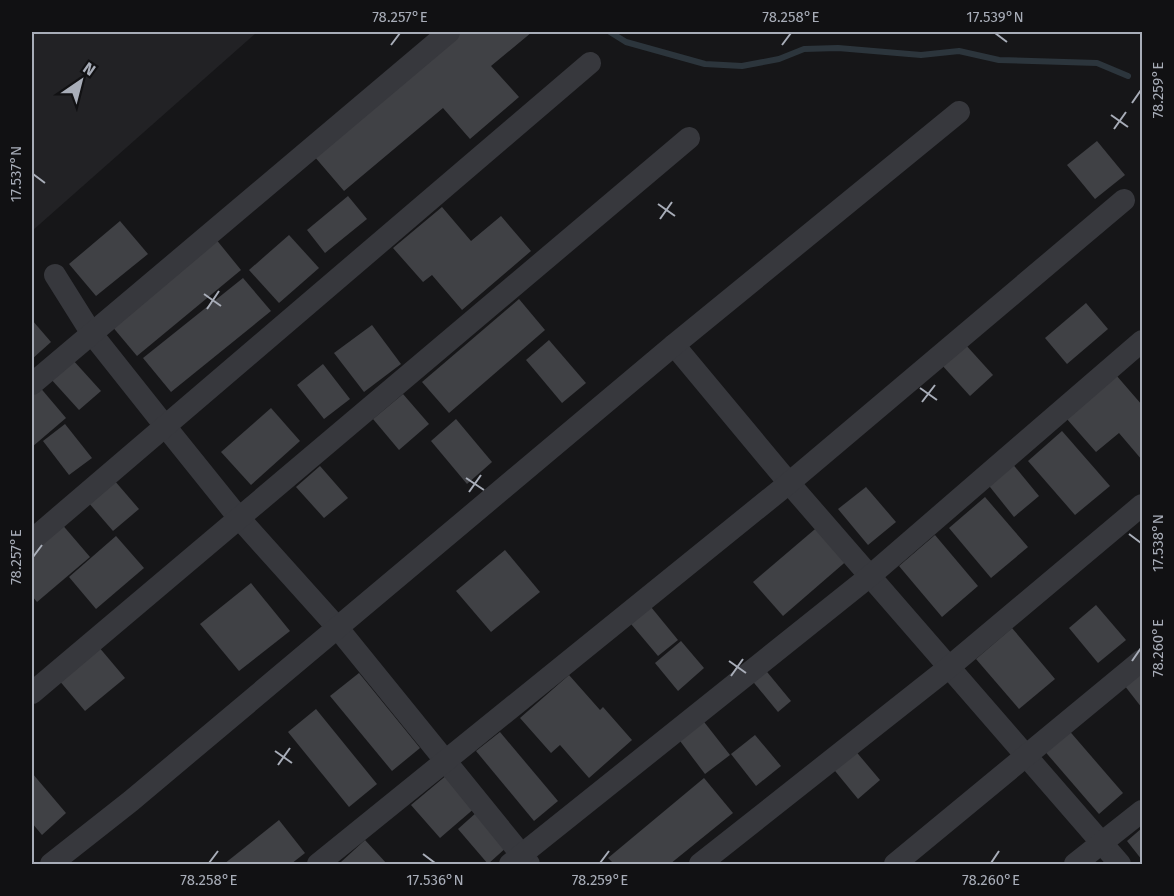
<svg xmlns="http://www.w3.org/2000/svg" width="1174" height="896" viewBox="0 0 1174 896" font-family="'Fira Sans',sans-serif">
<rect width="100%" height="100%" fill="#161618"/>
<path fill="#222225" d="M32 32H257L32 231Z"/>
<g fill="none" stroke-linecap="round" stroke-linejoin="round">
<path stroke="#2c353c" stroke-width="6" d="M610 32 626 42 705 64 742 66 779 59 804 49 838 48 921 55 959 51 999 60 1097 63 1128 76"/>
</g>
<g fill="#404145">
<path d="M459 32H532L491 66 519 97 470 139 443 108 344 191 314 156Z"/>
<path d="M1097 141 1125 175 1095 199 1067 165Z"/>
<path d="M348 196 367 219 325 253 307 230Z"/>
<path d="M442 207 471 241 501 216 531 251 462 310 432 275 423 282 393 248Z"/>
<path d="M120 221 148 254 96 296 69 264Z"/>
<path d="M289 235 319 268 279 303 249 270Z"/>
<path d="M215 238 241 270 137 356 111 325Z"/>
<path d="M243 278 271 311 171 392 143 358Z"/>
<path d="M519 299 545 330 449 413 422 382Z"/>
<path d="M1086 303 1108 329 1067 364 1045 338Z"/>
<path d="M32 320 51 342 32 359Z"/>
<path d="M372 325 401 364 364 392 334 353Z"/>
<path d="M549 340 586 383 562 403 526 360Z"/>
<path d="M964 343 993 375 970 396 941 364Z"/>
<path d="M72 359 101 391 79 410 50 378Z"/>
<path d="M323 364 350 399 324 419 297 385Z"/>
<path d="M1116 375 1142 405V460L1119 433 1096 452 1066 418Z"/>
<path d="M38 385 66 418 32 447V391Z"/>
<path d="M403 394 429 424 399 450 373 419Z"/>
<path d="M271 408 300 441 251 485 221 452Z"/>
<path d="M456 419 492 462 467 484 431 441Z"/>
<path d="M65 424 92 458 69 475 43 441Z"/>
<path d="M1062 431 1110 486 1075 515 1028 461Z"/>
<path d="M1011 462 1039 496 1014 517 986 482Z"/>
<path d="M320 466 348 498 324 518 296 487Z"/>
<path d="M114 480 139 509 113 531 88 502Z"/>
<path d="M866 487 896 522 868 545 838 509Z"/>
<path d="M985 497 1028 547 991 578 949 528Z"/>
<path d="M60 522 90 557 37 602 32 596V547Z"/>
<path d="M821 524 850 558 783 616 753 582Z"/>
<path d="M935 535 978 586 942 617 899 566Z"/>
<path d="M116 536 144 568 96 609 69 577Z"/>
<path d="M505 550 540 592 491 632 456 591Z"/>
<path d="M251 583 290 631 239 671 200 624Z"/>
<path d="M1096 605 1126 640 1098 663 1069 628Z"/>
<path d="M651 607 678 640 658 656 631 624Z"/>
<path d="M1012 628 1055 679 1019 709 976 659Z"/>
<path d="M681 641 704 668 678 691 655 663Z"/>
<path d="M98 646 125 678 85 711 58 679Z"/>
<path d="M1142 663V708L1121 681Z"/>
<path d="M763 667 791 701 778 712 750 678Z"/>
<path d="M359 673 420 748 392 771 330 696Z"/>
<path d="M569 675 600 710 603 707 632 740 589 778 560 745 551 753 520 718Z"/>
<path d="M316 709 377 784 349 807 288 732Z"/>
<path d="M701 718 730 755 705 774 677 737Z"/>
<path d="M1066 727 1123 793 1099 814 1042 748Z"/>
<path d="M500 732 558 801 534 821 476 751Z"/>
<path d="M755 735 781 766 756 786 731 754Z"/>
<path d="M853 748 880 780 858 799 831 766Z"/>
<path d="M32 773 66 813 42 835 32 823Z"/>
<path d="M448 774 476 807 440 838 411 805Z"/>
<path d="M704 778 733 813 670 864H614L608 858Z"/>
<path d="M477 812 508 846 488 864 458 829Z"/>
<path d="M279 820 305 853 291 864H224Z"/>
<path d="M1142 828V860L1127 841Z"/>
<path d="M365 840 387 864H343L341 862Z"/>
</g>
<g fill="none" stroke-linecap="round" stroke-linejoin="round">
<g stroke="#37383d" stroke-width="22">
<path d="M55 275 92 334 165 426 239 518 336 626 529 864"/>
<path d="M674 345 789 483 1120 864"/>
<path d="M32 384 449 32"/>
<path d="M32 540 590 63"/>
<path d="M32 693 689 138"/>
<path d="M51 864 131 801 674 345 959 112"/>
<path d="M318 864 789 483 1124 200"/>
<path d="M510 864 870 576 1142 341"/>
<path d="M700 864 948 668 1142 505"/>
<path d="M895 864 1142 660"/>
<path d="M1075 864 1142 811"/>
</g>
</g>
<path fill="none" stroke="#a8adb8" stroke-width="2" d="M995 33 1007 42M391 45 400 33M782 45 791 33M1132 103 1141 90M1111 115 1128 127M1114 129 1126 112M33 174 45 183M658 204 675 216M660 219 672 202M204 294 221 306M207 309 219 291M920 388 937 400M922 402 935 385M466 478 484 490M469 492 481 475M1129 534 1141 543M33 557 42 545M729 661 746 673M1132 661 1141 648M731 676 743 659M275 751 292 763M278 765 290 748M423 854 435 863M209 863 218 851M600 863 609 851M991 863 999 851"/>
<rect width="1174" height="896" fill="none" stroke="#111113" stroke-width="66"/>
<g transform="translate(81 81) rotate(35)" stroke="#111113" stroke-width="4.5" paint-order="stroke">
<path d="M0-4.5L10 22L0 15L-10 22Z" fill="#a8adb8"/>
<text y="-9" font-size="16" font-weight="bold" text-anchor="middle" fill="#a8adb8">N</text>
</g>
<rect x="33" y="33" width="1108" height="830" fill="none" stroke="#a8adb8" stroke-width="2"/>
<g font-size="15" text-anchor="middle" fill="#a8adb8">
<text x="400" y="22">78.257°E</text>
<text x="791" y="22">78.258°E</text>
<text x="995" y="22">17.539°N</text>
<text transform="translate(1158 90) rotate(-90)" y="5">78.259°E</text>
<text transform="translate(16 174) rotate(-90)" y="5">17.537°N</text>
<text transform="translate(1158 543) rotate(-90)" y="5">17.538°N</text>
<text transform="translate(16 557) rotate(-90)" y="5">78.257°E</text>
<text transform="translate(1158 648) rotate(-90)" y="5">78.260°E</text>
<text x="209" y="885">78.258°E</text>
<text x="435" y="885">17.536°N</text>
<text x="600" y="885">78.259°E</text>
<text x="991" y="885">78.260°E</text>
</g>
</svg>
